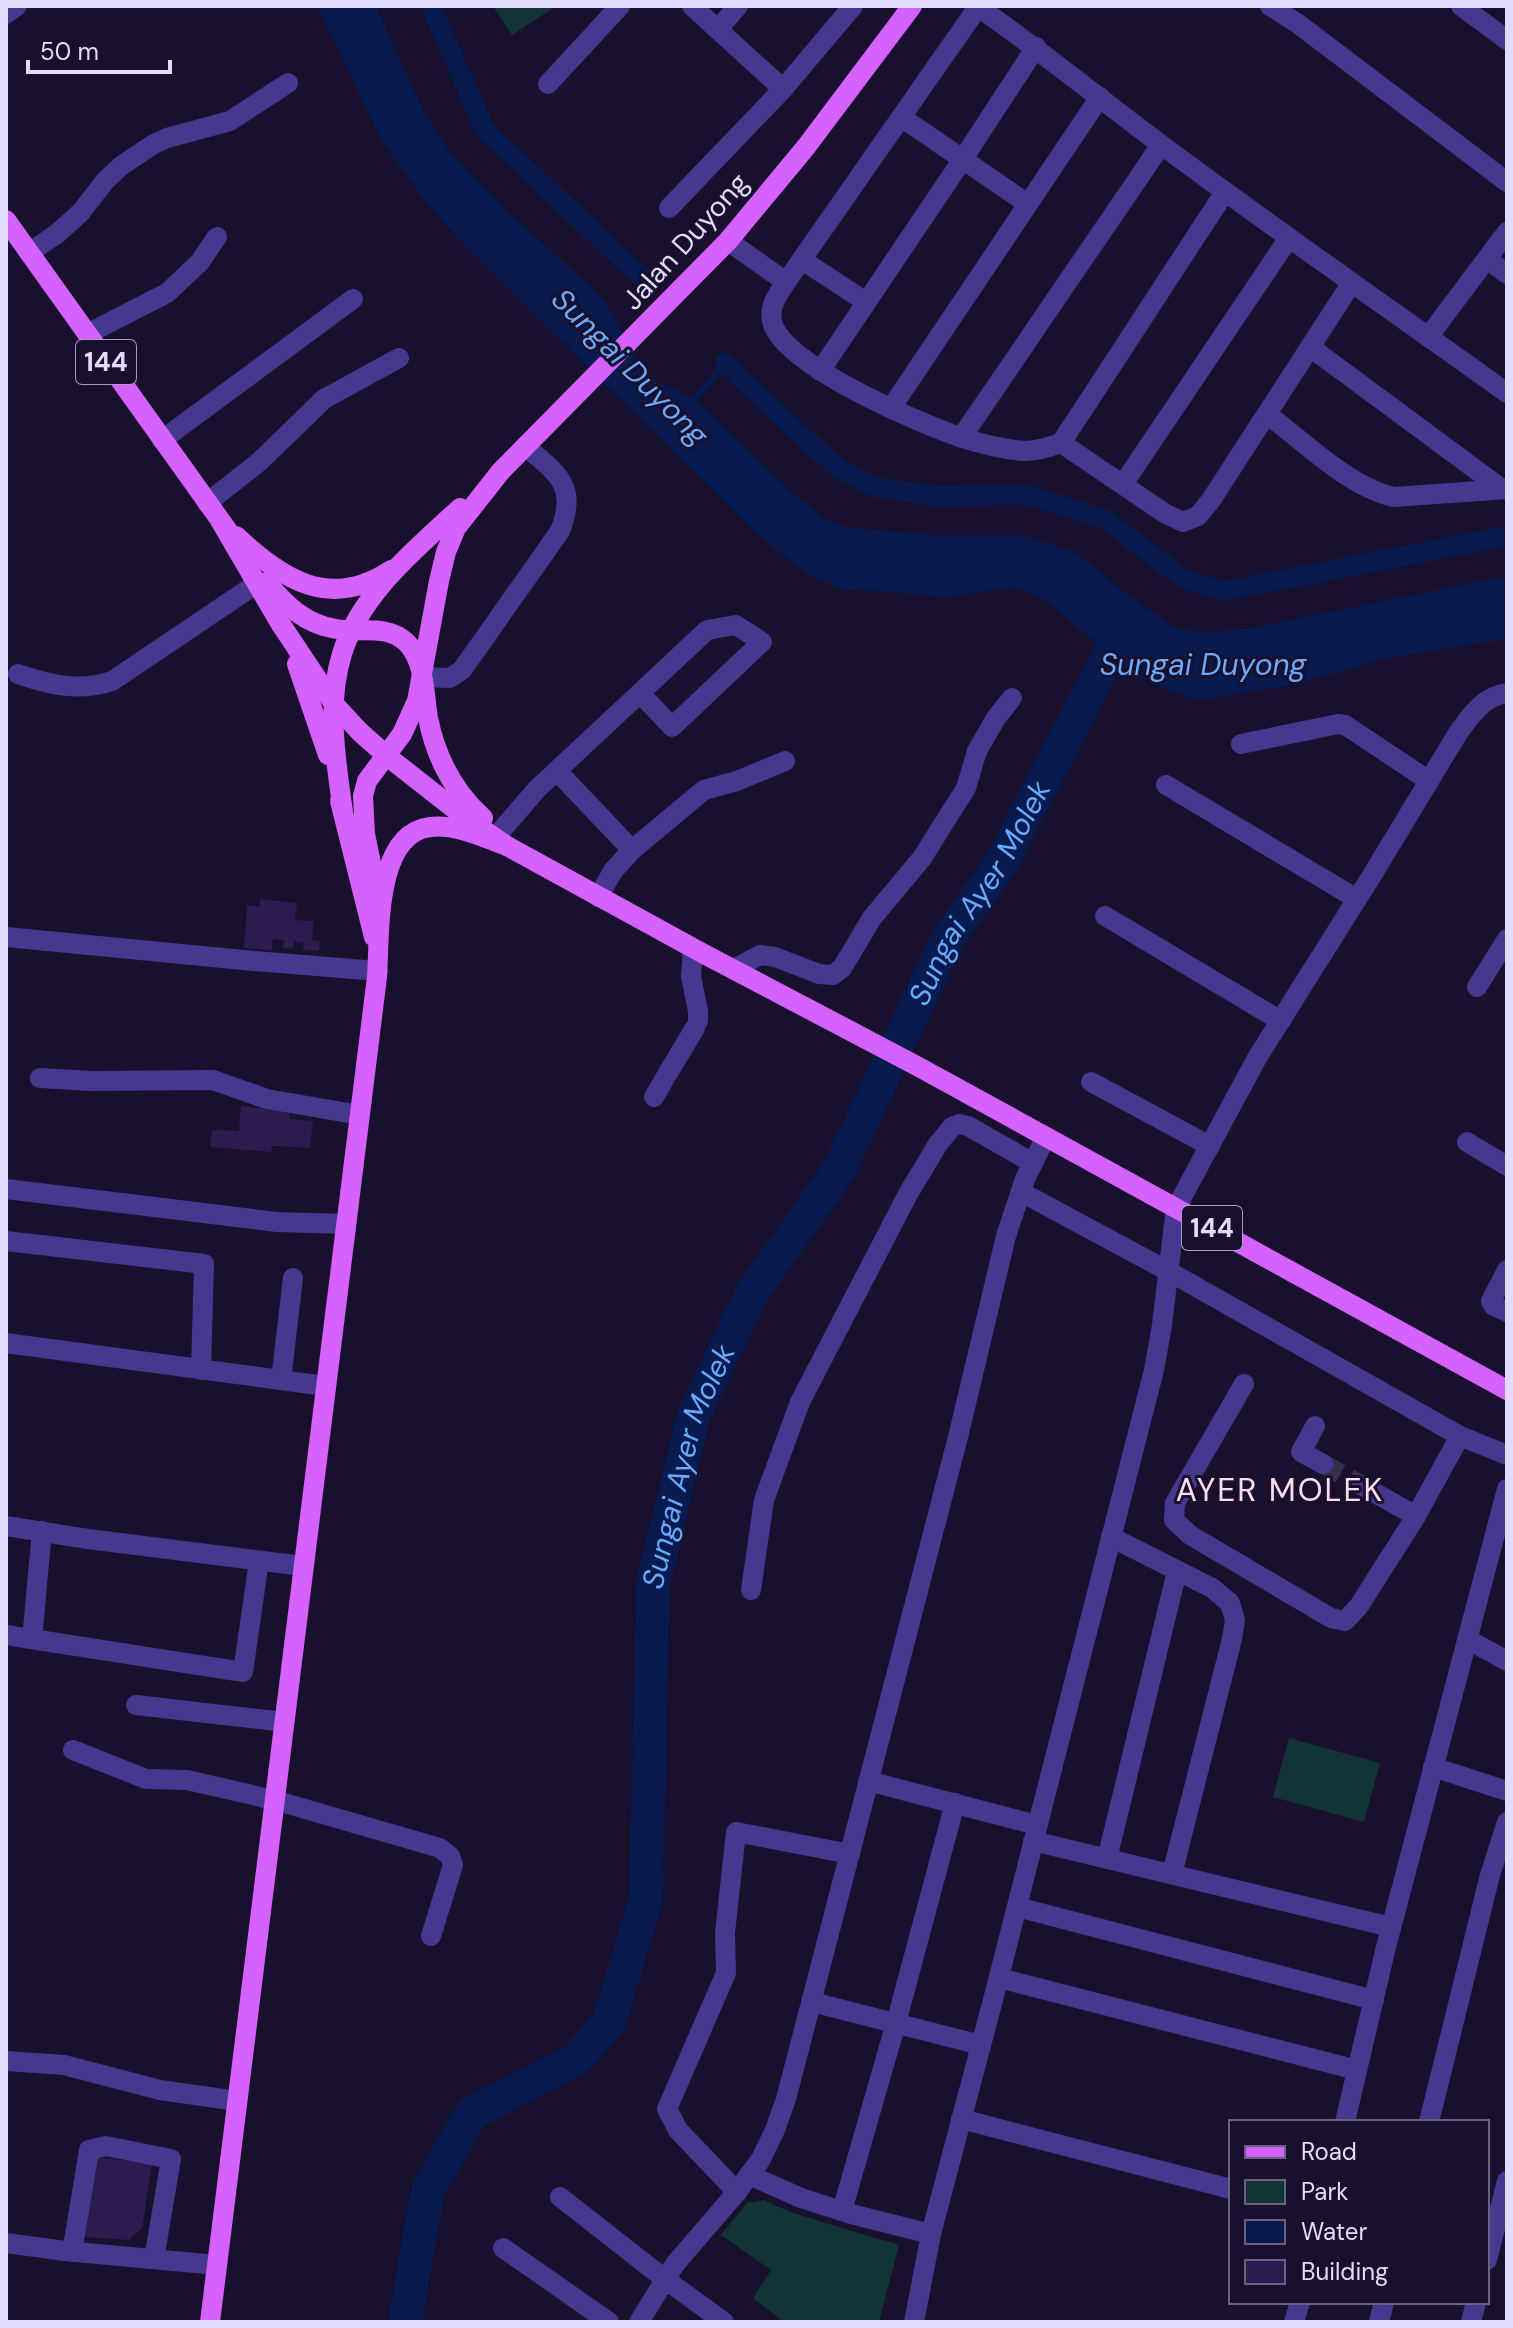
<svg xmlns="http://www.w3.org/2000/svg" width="1513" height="2328" viewBox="0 0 1513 2328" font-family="'DM Sans',sans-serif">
<rect width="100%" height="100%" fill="#18102d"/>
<g fill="#123437">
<path d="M493 6H555V7L512 35Z"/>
<path d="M1289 1738 1380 1763 1364 1822 1273 1797Z"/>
<path d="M764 2200 793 2213 899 2245 879 2322H784L753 2298 771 2270 721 2235 747 2203Z"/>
</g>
<path fill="#081a4e" d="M317 6H376L424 112 449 151 514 217 605 300 637 361 658 382 683 393 703 406 792 493 823 517 845 527 935 535H1024L1077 553 1125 593 1177 629 1210 632 1252 628 1507 576V639L1388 658 1294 685 1202 700 1169 692 1131 672 1044 599 1016 589 993 590 942 598 883 591 844 590 809 576 758 535 467 248 430 207 383 143Z"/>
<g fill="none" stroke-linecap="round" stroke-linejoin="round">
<path stroke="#081a4e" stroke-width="6" d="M689 406 725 363"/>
<g stroke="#081a4e" stroke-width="20">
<path d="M431 6 485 130 640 276"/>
<path d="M725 363 794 429 840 469 874 487 935 496 1028 495 1105 519 1184 579 1224 591 1507 536"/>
</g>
<path stroke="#081a4e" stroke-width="34" id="s1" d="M405 2322 428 2190 472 2113 577 2059 609 2022 646 1899 653 1584 694 1415 752 1293 839 1170 948 938 1000 865 1125 624"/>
</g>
<g fill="#2b1b4f">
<path d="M260 899 297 903 295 920 314 921 312 940 320 941 319 951 303 949 304 942 294 941 293 949 283 948 284 940 273 939 272 950 244 948 247 905 259 907Z"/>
<path d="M241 1106 290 1112 289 1119 313 1121 310 1148 272 1146 271 1152 210 1147 212 1130 239 1131Z"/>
<path d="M96 2157 152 2164 142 2229 128 2240 85 2237Z"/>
</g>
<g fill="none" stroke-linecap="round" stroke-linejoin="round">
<path stroke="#362e4c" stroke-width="20" stroke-dasharray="20 10" stroke-linecap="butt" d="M1323 1464 1359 1484"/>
<g stroke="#45388e" stroke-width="20">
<path d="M692 6 783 89"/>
<path d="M977 6C1043 52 1106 104 1171 152 1282 234 1395 313 1507 393"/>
<path d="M1270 6 1297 23 1507 182"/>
<path d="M1461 6 1507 40"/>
<path d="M6 14 17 6"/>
<path d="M718 29 738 6"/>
<path d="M548 84 620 6"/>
<path d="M901 117 1028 204"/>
<path d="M669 208 783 89 853 6"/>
<path d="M728 241 786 282C778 294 769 305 772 321 780 364 919 423 960 437 977 443 1007 450 1025 451 1038 451 1049 447 1061 443L1166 514 1183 522 1198 516 1211 500 1351 284"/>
<path d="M29 253 58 233 81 212 105 181 121 166 152 145 167 138 230 121 288 83"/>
<path d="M1487 259 1507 274"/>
<path d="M802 260 866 302"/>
<path d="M786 282 978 7"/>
<path d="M87 334 167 293 199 263 217 237"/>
<path d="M1428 337 1507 232"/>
<path d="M1310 347 1502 489"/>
<path d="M820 371 963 159 1036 47"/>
<path d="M891 408 1100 97"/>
<path d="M1267 414C1304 442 1349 487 1394 497L1507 489"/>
<path d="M961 438 1161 145"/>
<path d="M162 440 353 299"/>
<path d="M1061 443 1225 192"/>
<path d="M1123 484 1289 238"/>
<path d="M207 503 259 462 324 399 399 358"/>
<path d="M18 674C50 685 79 692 112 681L256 584"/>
<path d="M422 677 450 678 462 670 560 531C578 486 558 474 525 446"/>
<path d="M1241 744 1338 724 1345 725 1429 781"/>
<path d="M557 771 632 850"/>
<path d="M1166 785 1357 899"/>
<path d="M499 833 537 789 640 693 672 727 762 642 736 625 707 630 640 693"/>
<path d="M598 897 613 871 632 850 704 790 737 781 785 761"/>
<path d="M1105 916 1281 1021"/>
<path d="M6 937 254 961 378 971"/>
<path d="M693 948 691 976 698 1011V1021"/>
<path d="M734 969 760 955 775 957 819 974 833 975 842 968 872 918 922 858 966 788 977 751 996 718 1012 698"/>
<path d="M1477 987 1507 939"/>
<path d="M668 1073 695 1028"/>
<path d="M40 1078 91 1081 213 1080 267 1099 360 1115"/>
<path d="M1091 1082 1210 1146"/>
<path d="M654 1097 665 1078"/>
<path d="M1467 1142 1507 1166"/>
<path d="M6 1189 277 1222 346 1224"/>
<path d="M1021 1192 1168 1271 1460 1436 1507 1455"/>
<path d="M6 1241 204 1264 201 1370"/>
<path d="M1507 1270 1491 1301 1494 1306 1507 1312"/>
<path d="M6 1343 325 1386"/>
<path d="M281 1380 293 1278"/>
<path d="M1244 1384 1175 1503 1174 1520 1190 1535 1331 1618 1345 1621 1359 1606 1416 1516 1460 1436"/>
<path d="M1315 1426 1301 1452 1323 1464"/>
<path d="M1359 1484 1416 1516"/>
<path d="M6 1526 88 1539 303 1566"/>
<path d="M1111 1537 1212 1588 1230 1603 1235 1620 1232 1639 1172 1874"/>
<path d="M751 1590 764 1500 800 1402 908 1194 938 1144 952 1127 959 1124 968 1126 1033 1163"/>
<path d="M6 1635 243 1672 259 1561"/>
<path d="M32 1639 42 1531"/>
<path d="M1467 1639 1507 1661"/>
<path d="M136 1705 284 1722"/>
<path d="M73 1750 146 1779 187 1780 274 1800 440 1848 450 1856 453 1865 431 1936"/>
<path d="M1433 1767 1507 1791"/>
<path d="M868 1781 1037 1825"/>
<path d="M1033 1841 1391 1927"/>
<path d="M1107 1859 1177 1571"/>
<path d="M1017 1907 1374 2000"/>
<path d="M999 1978 1357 2070"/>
<path d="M812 2002 981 2045"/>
<path d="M6 2061 64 2065 160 2090 237 2101"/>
<path d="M961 2119 1231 2189"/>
<path d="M1345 2122 1385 1951 1507 1489"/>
<path d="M1429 2122 1490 1875 1507 1822"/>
<path d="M749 2175 801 2198 851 2214 931 2234"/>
<path d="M737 2192 678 2130 667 2109 726 1973 725 1933 736 1832 850 1854"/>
<path d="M560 2197 666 2280 724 2322"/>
<path d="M842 2211 896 2023 955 1803"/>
<path d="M6 2243 65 2251 217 2265"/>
<path d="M503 2248 609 2322"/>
<path d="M72 2252 89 2150 106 2146 171 2159 154 2259"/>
<path d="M1487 2260 1507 2181"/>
<path d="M639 2322 675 2264 737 2192 761 2159 775 2130 786 2099 958 1437 1006 1236 1025 1179 1046 1137"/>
<path d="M914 2322 931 2234 993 2000 1154 1370 1162 1325 1176 1208 1257 1058 1374 872 1458 733C1471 715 1484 696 1507 693"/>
<path d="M1294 2322 1300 2302"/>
<path d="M1379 2322 1384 2302"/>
<path d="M1471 2322 1476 2302"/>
</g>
<g stroke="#d562ff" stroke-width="20">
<path d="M6 220 228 531"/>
<path d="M221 522 280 623 334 704 360 732 388 757 462 815 507 846 704 954 917 1066 1507 1390"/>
<path d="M236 536C283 579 329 611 391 570"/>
<path d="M267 582C285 605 305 624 336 629 360 633 387 624 406 642 425 660 424 694 428 718 436 758 453 791 483 818"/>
<path d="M297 664 328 755"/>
<path d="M340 801 374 937"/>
<path d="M343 812C336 761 326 705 342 654 360 594 415 550 460 508"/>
<path d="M378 898 365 834 363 796 367 781 402 734 417 701 439 581 446 552 456 528 501 471 728 241 806 147 912 6"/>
<path d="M210 2322 377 977C380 935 374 834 430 827 456 824 483 837 507 846"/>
</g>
</g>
<g text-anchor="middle" stroke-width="6" stroke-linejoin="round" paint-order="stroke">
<g fill="#18102d" stroke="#a69ec0" stroke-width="2">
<rect x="76" y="340" width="60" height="44" rx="6"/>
<rect x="1182" y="1206" width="60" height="44" rx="6"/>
</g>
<g font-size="26" font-weight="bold" fill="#e3dbff">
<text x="106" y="371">144</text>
<text x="1212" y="1237">144</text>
</g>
<g font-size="28" fill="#e3dbff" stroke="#18102d">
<text transform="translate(685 241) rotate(-48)" y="10">Jalan Duyong</text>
</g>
<g font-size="30" font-style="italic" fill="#69aaff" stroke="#18102d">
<text transform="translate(630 367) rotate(45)" y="10">Sungai Duyong</text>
<text x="1203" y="675">Sungai Duyong</text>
<text dy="10" stroke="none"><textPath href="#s1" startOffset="1604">Sungai Ayer Molek</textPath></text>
<text dy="10" stroke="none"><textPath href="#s1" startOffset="956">Sungai Ayer Molek</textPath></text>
</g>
<g font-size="32" letter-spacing="2" fill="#ffddef" stroke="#18102d">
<text x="1280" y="1501">AYER MOLEK</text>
</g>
</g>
<rect width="1513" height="2328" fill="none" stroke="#e3dbff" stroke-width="16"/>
<rect x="1229" y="2120" width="260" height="184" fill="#18102d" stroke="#696181" stroke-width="2"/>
<rect x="1245" y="2146" width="40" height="12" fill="#d562ff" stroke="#696181" stroke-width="2"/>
<text x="1301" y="2160" font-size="24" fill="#e3dbff">Road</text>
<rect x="1245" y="2180" width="40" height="24" fill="#123437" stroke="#696181" stroke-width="2"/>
<text x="1301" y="2200" font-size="24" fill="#e3dbff">Park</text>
<rect x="1245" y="2220" width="40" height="24" fill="#081a4e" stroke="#696181" stroke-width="2"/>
<text x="1301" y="2240" font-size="24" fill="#e3dbff">Water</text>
<rect x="1245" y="2260" width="40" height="24" fill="#2b1b4f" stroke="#696181" stroke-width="2"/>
<text x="1301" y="2280" font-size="24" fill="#e3dbff">Building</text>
<path d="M28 60v12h142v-12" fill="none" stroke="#e3dbff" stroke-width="4"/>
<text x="40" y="60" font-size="24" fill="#e3dbff" stroke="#18102d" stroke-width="6" paint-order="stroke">50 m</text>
</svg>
